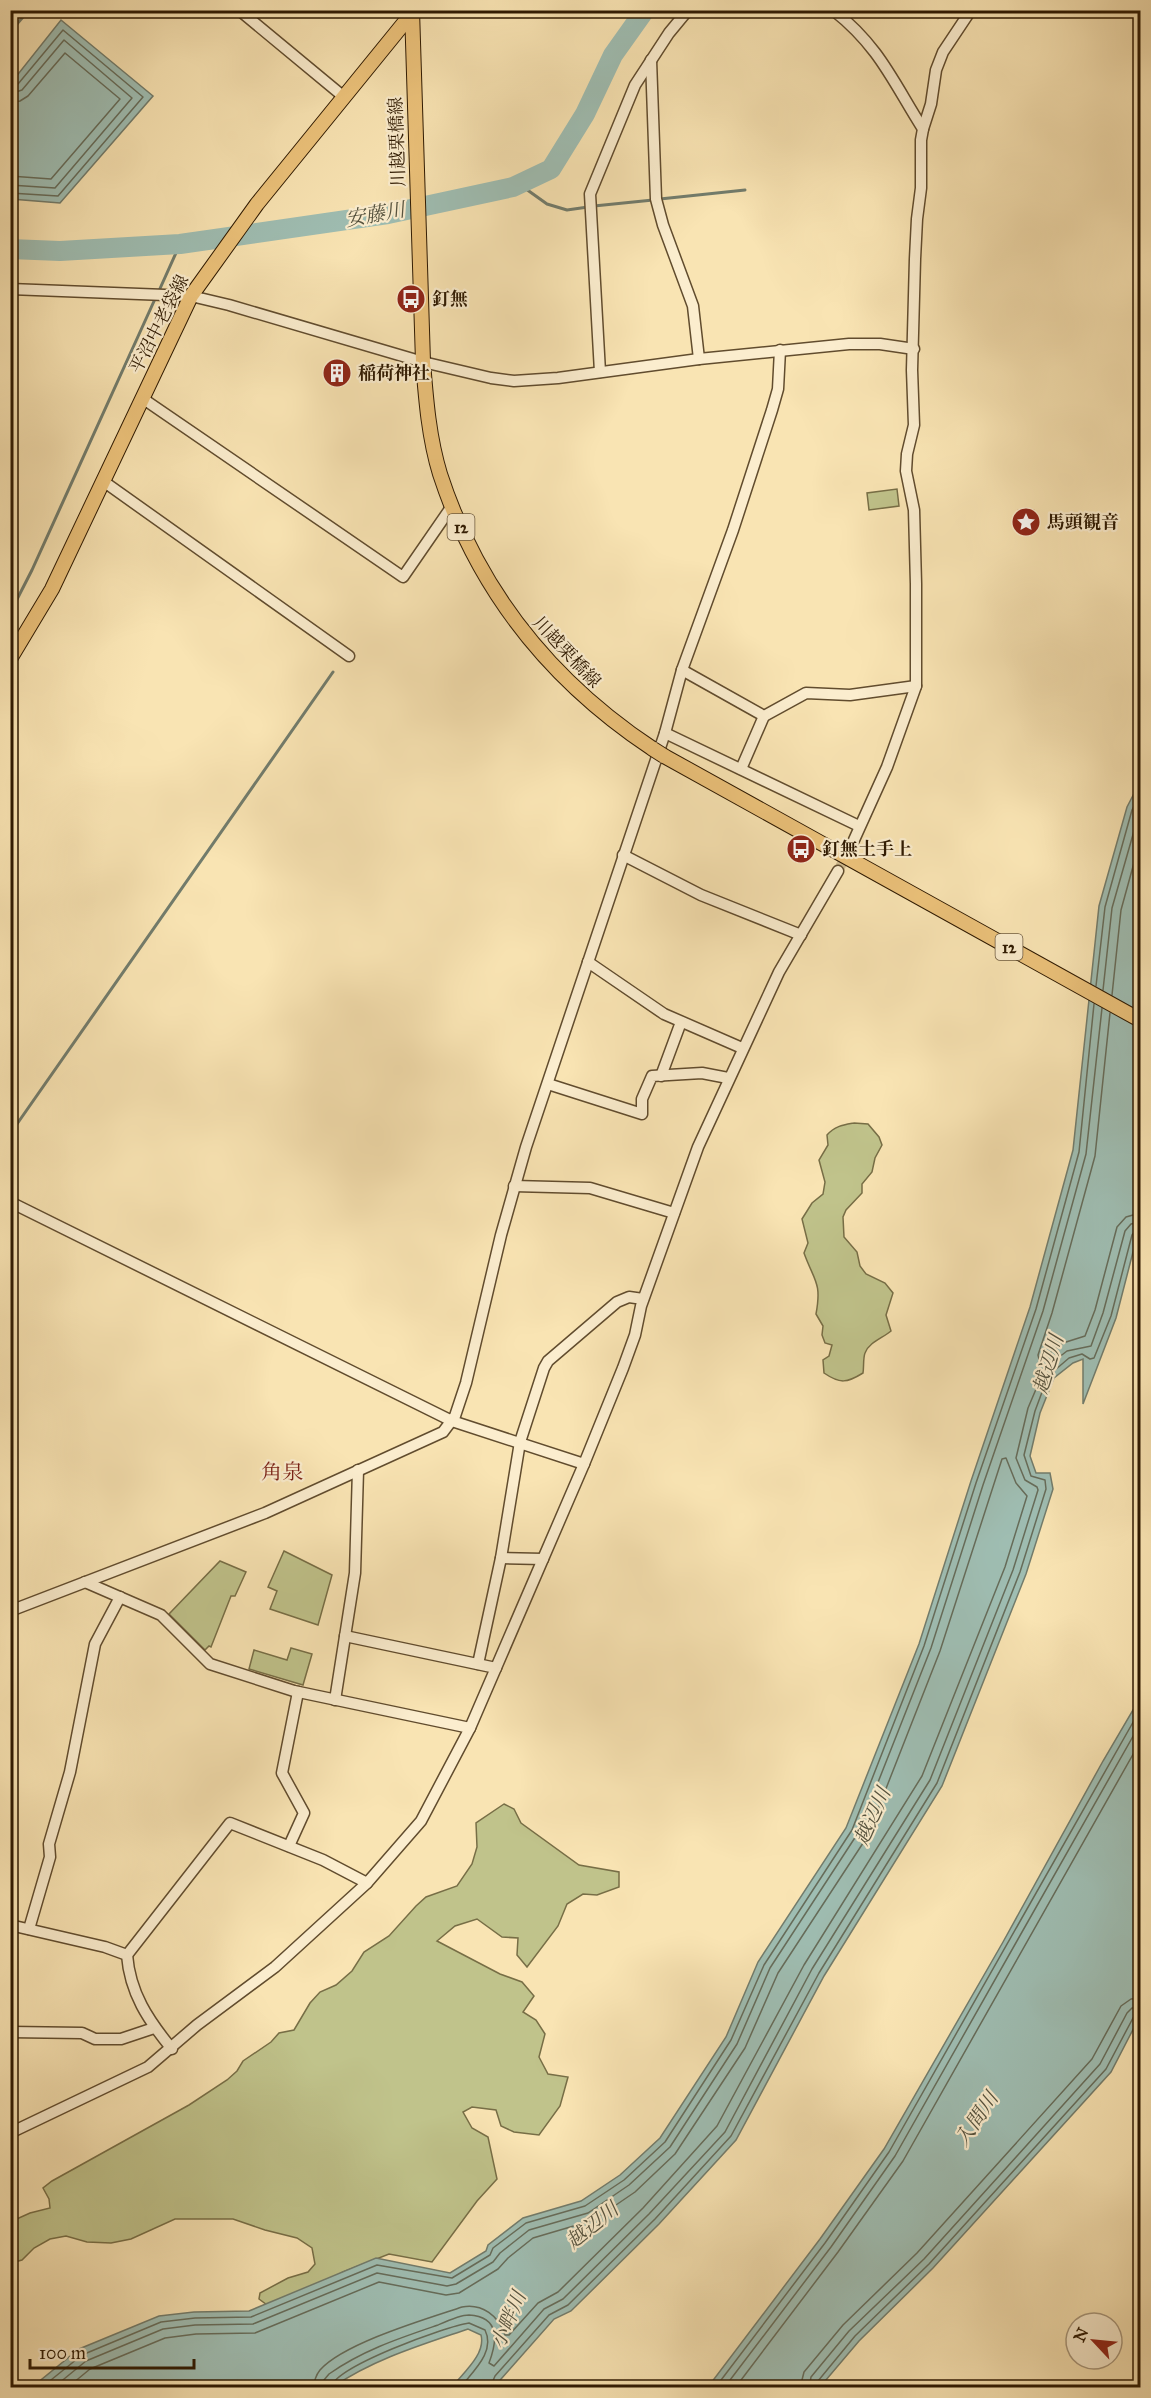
<svg xmlns="http://www.w3.org/2000/svg" width="1151" height="2398" viewBox="0 0 1151 2398" font-family="'IM FELL Great Primer','Noto Serif JP',serif">
<rect width="100%" height="100%" fill="#f9e4b3"/>
<filter id="stains"><feTurbulence type="fractalNoise" baseFrequency=".00333" numOctaves="4"/><feColorMatrix values="0 0 0 0 .2 0 0 0 0 .09 0 0 0 0 .02 0 0 0 .5 -.17"/></filter>
<radialGradient id="worn" r=".72"><stop offset=".6" stop-color="#630" stop-opacity="0"/><stop offset="1" stop-color="#630" stop-opacity=".3"/></radialGradient>
<g fill="#c0c38b" stroke="#776e46" stroke-width="1.5">
<path d="M897 489 899 506 869 510 867 493Z"/>
<path d="M854 1123 868 1124 879 1137 882 1145 875 1158 872 1172 862 1184V1193L846 1210 843 1217 844 1237 857 1252 860 1266 866 1274 885 1283 893 1293 886 1315 891 1331C883 1338 869 1342 865 1353 863 1358 864 1367 863 1373 847 1383 840 1384 824 1373L823 1360 829 1356 832 1345 825 1343 822 1335 823 1326 816 1314C822 1282 814 1281 804 1253L808 1243 802 1219 812 1203 823 1194 825 1182 819 1160 828 1145 827 1135C835 1126 843 1125 854 1123Z"/>
<path d="M284 1551 332 1575 318 1625 270 1609 277 1591 268 1587Z"/>
<path d="M220 1561 246 1572 235 1596H231L211 1647 209 1646 205 1650 169 1614Z"/>
<path d="M291 1648 312 1654 303 1685 249 1669 254 1650 287 1660Z"/>
<path d="M504 1804 514 1809 521 1823 579 1865 619 1872V1887L597 1895 583 1894 567 1904 558 1926 527 1967 517 1955 518 1938 502 1937 477 1919 455 1926 437 1941 500 1974 522 1982 534 1996 523 2012 536 2020 545 2034 539 2057 548 2074 568 2077 560 2106 539 2135 514 2132 501 2126 496 2110 472 2107 463 2112 472 2128 488 2137 497 2179 477 2201 432 2262 389 2254 343 2272 274 2310 259 2299 260 2293 288 2278 308 2272 315 2264 312 2248 297 2238 265 2230 233 2219H175L131 2239 111 2243 87 2242 66 2236 50 2239 34 2248 22 2260 11 2263 10 2222 30 2213 50 2208 49 2199 43 2188 52 2181 189 2105 227 2080 237 2071 243 2061 271 2042 279 2033 294 2030 310 2003 320 1992 336 1985 352 1971 364 1952 389 1936 416 1906 426 1897 457 1886 472 1864 477 1847 476 1823Z"/>
</g>
<g fill="#9fbeb3" stroke="#727c6c" stroke-width="1.5">
<path d="M61 20 153 96 60 203 11 199V83Z"/>
<path d="M1140 782V1225L1116 1318 1083 1404V1359L1073 1363 1054 1378 1040 1413 1030 1456 1036 1473H1050L1053 1489 1026 1574 942 1786 824 1976 736 2140 659 2224 571 2311 554 2319 494 2387H452C463 2373 486 2354 481 2335L468 2329C421 2345 374 2359 333 2387L31 2388 79 2349 159 2316 194 2312 249 2311 376 2258 450 2273 486 2251 488 2245 523 2218 581 2201 620 2175 660 2138 726 2037 758 1962 846 1828 919 1644 971 1481 1030 1307 1073 1150 1099 906 1127 807Z"/>
<path d="M1140 1698V2016L1111 2072 933 2268 859 2341 820 2387H708L820 2239 884 2149 1003 1942 1103 1761Z"/>
</g>
<g fill="none" stroke-linecap="round" stroke-linejoin="round">
<g stroke="#666c5a" stroke-width="1.5">
<path d="M10 86 18 84 63 30 143 97 58 196 10 193"/>
<path d="M10 94 22 90 64 40 132 98 55 188 10 185"/>
<path d="M10 103 20 101 28 96 65 53 120 99 51 179 10 176"/>
<path d="M1096 986 1105 907 1132 810 1140 794"/>
<path d="M1103 990 1112 908 1140 810"/>
<path d="M1112 995 1121 910 1140 841"/>
<path d="M1110 1013 1095 1156 1052 1313 1038 1355 1039 1359H1042L1063 1343 1085 1336 1095 1310 1117 1227 1126 1217 1140 1213"/>
<path d="M41 2388 82 2355 161 2322 195 2318 251 2317 377 2265 452 2278 490 2255 493 2248 526 2223 585 2206 624 2180 665 2142 731 2040 764 1965 852 1830 924 1646 976 1483 1036 1309 1079 1152 1094 1004"/>
<path d="M53 2388 86 2361 163 2329 195 2325 253 2324 377 2273 447 2286 456 2284 493 2262 500 2253 529 2230 588 2213 629 2185 670 2147 737 2044 770 1968 858 1833 931 1648 983 1485 1043 1311 1086 1154 1102 1008"/>
<path d="M67 2388 90 2369 165 2338 196 2334 255 2333 379 2282 446 2295 459 2293 498 2269 508 2258 533 2238 594 2220 635 2192 675 2154 745 2048 778 1973 867 1837 940 1651 1002 1459 1006 1458 1016 1483 1027 1496 1005 1567 922 1776 804 1965 717 2126 643 2208 558 2292 538 2303 509 2335H505C499 2316 482 2303 462 2307 426 2319 344 2343 320 2370 316 2375 314 2381 314 2388"/>
<path d="M323 2388 324 2380 329 2374C363 2350 400 2338 438 2325 447 2321 460 2315 469 2315 501 2317 497 2342 489 2363L494 2366 544 2309 563 2299 649 2214 725 2132 812 1969 930 1780 1013 1570 1038 1490 1037 1487 1025 1480 1016 1458 1028 1408 1045 1368 1067 1351 1091 1346 1103 1313 1125 1231 1131 1224 1140 1222"/>
<path d="M331 2388C333 2367 447 2326 469 2323L485 2330C496 2352 472 2372 460 2388"/>
<path d="M490 2388 495 2376 549 2315 568 2305 655 2219 731 2136 819 1973 937 1783 1020 1572 1046 1489 1045 1480 1031 1476 1024 1455 1035 1411 1048 1376 1069 1358 1082 1354 1090 1359 1094 1358 1111 1316 1132 1235 1135 1231 1140 1230"/>
<path d="M715 2388 825 2243 889 2152 1140 1710"/>
<path d="M724 2388 831 2247 895 2156 1140 1724"/>
<path d="M735 2388 838 2252 903 2161 1140 1742"/>
<path d="M800 2388 804 2372 843 2325 917 2253 1092 2059 1121 2006 1131 1999 1140 1998"/>
<path d="M809 2388 811 2377 849 2331 924 2259 1100 2064 1127 2013 1132 2008 1140 2007"/>
<path d="M816 2388 818 2381 855 2336 929 2264 1106 2069 1133 2018 1140 2014"/>
</g>
<g stroke="#727c6c" stroke-width="3">
<path d="M10 32 29 10"/>
<path d="M519 184 547 204 567 210 588 207"/>
<path d="M660 199 745 190"/>
<path d="M594 206 653 200"/>
<path d="M158 293 180 244"/>
<path d="M10 613 32 570 155 299"/>
<path d="M10 1134 333 672"/>
</g>
<path stroke="#9fbeb3" stroke-width="20" d="M10 249 60 251 180 244 388 214 513 187 551 169 585 114 613 55 645 10"/>
<path stroke="#d0bb8f" stroke-width="10" stroke-dasharray="10 5" stroke-linecap="butt" d="M838 871 854 840"/>
<g stroke="#614c2e" stroke-width="13">
<g id="minor">
<path d="M239 10 344 97"/>
<path d="M833 10C880 47 893 82 923 129L921 140V188L917 219 915 259 912 370 914 425 907 454 906 471 914 510 916 584V686L887 767 854 840"/>
<path d="M651 60 656 199 663 225 693 306 699 359"/>
<path d="M923 129 931 104 936 70 943 52 971 10"/>
<path d="M10 289 191 296 229 305 423 362 491 378 514 381 558 378 699 359 849 344H880L914 349"/>
<path d="M600 372 590 194 635 85 669 33 688 10"/>
<path d="M142 398 403 577 452 506"/>
<path d="M103 481 349 656"/>
<path d="M682 670 764 716 806 693 850 695 916 686"/>
<path d="M665 733 859 826"/>
<path d="M741 769 764 716"/>
<path d="M623 855 701 895 801 935"/>
<path d="M588 962 664 1014 742 1048"/>
<path d="M661 1076 681 1022"/>
<path d="M548 1084 642 1114V1099L652 1076 702 1073 728 1078"/>
<path d="M514 1186 590 1188 674 1213"/>
<path d="M10 1202 452 1421 584 1464"/>
<path d="M501 1558 543 1559"/>
<path d="M85 1582 161 1615 210 1664 294 1691 470 1728"/>
<path d="M10 1611 265 1513 443 1432 455 1416 466 1383 501 1235 526 1147 665 733 682 670 733 530 772 410 778 389 780 350"/>
<path d="M345 1636 496 1668"/>
<path d="M478 1664 501 1558 520 1442 544 1368 548 1361 617 1302 629 1297 643 1299"/>
<path d="M335 1700 355 1573 358 1470"/>
<path d="M289 1846 304 1813 282 1773 298 1692"/>
<path d="M10 1925 105 1947 127 1955C130 1993 148 2020 172 2049"/>
<path d="M29 1929 50 1857 49 1844 70 1772 95 1644 120 1597"/>
<path d="M127 1955 230 1823 323 1860 367 1883"/>
<path d="M10 2032 82 2033 95 2039H121L154 2028"/>
<path d="M10 2133 148 2067 197 2025 275 1967 367 1883 421 1821 470 1728 584 1464 623 1368 635 1335 641 1306 698 1147 779 972 838 871"/>
</g>
</g>
<g stroke="#2e1901" stroke-width="16">
<g id="major">
<path d="M412 10 423 362C426 400 429 438 440 474 478 591 552 682 653 749"/>
<path d="M10 659 52 589 191 296 257 204 413 12"/>
<path d="M664 756 1140 1020"/>
</g>
</g>
<use href="#minor" stroke="#fbedce" stroke-width="10"/>
<use href="#major" stroke="#ecc27a" stroke-width="14"/>
<g stroke="#2e1901" stroke-width="16" stroke-linecap="butt">
<path id="major-bridge" d="M653 749 664 756"/>
</g>
<use href="#major-bridge" stroke="#ecc27a" stroke-width="14"/>
</g>
<defs>
<g id="bus-disc" transform="scale(1.5)"><circle r="9.5" fill="#8f2418" stroke="#fbedce"/><path d="M-5-6H5V4H4V6H2V4H-2V6H-4V4H-5ZM-3.5-4V0h7V-4ZM-3.5 1.2v1.5H-2V1.2ZM2 1.2v1.5H3.5V1.2Z" fill="#fff"/></g>
<g id="building-disc" transform="scale(1.5)"><circle r="9.5" fill="#8f2418" stroke="#fbedce"/><path d="M-4-6H4V6H1V3H-1V6H-4ZM-2.5-4.3h1.7v1.8h-1.7ZM.8-4.3h1.7v1.8H.8ZM-2.5-1h1.7V.8h-1.7ZM.8-1h1.7V.8H.8Z" fill="#fff"/></g>
<g id="sight-disc" transform="scale(1.5)"><circle r="9.5" fill="#8f2418" stroke="#fbedce"/><path d="M0-6L1.8-2.2L6-1.7L2.9 1.2L3.7 5.4L0 3.3L-3.7 5.4L-2.9 1.2L-6-1.7L-1.8-2.2Z" fill="#fff"/></g>
</defs>
<g fill-rule="evenodd">
<use href="#bus-disc" x="411" y="299"/>
<use href="#building-disc" x="337" y="373"/>
<use href="#sight-disc" x="1026" y="522"/>
<use href="#bus-disc" x="801" y="849"/>
</g>
<g text-anchor="middle" stroke-width="4.5" stroke-linejoin="round" paint-order="stroke">
<g fill="#fbedce" stroke="#6c593e" stroke-width="1.5">
<rect x="447.5" y="514" width="27" height="26" rx="4.5"/>
<rect x="995.5" y="934" width="27" height="26" rx="4.5"/>
</g>
<g font-size="16" font-weight="bold" fill="#2e1901">
<text x="461" y="533">12</text>
<text x="1009" y="953">12</text>
</g>
<g font-size="18" fill="#2e1901" stroke="#fbedce">
<text transform="translate(397 142) rotate(-92)" y="6">川越栗橋線</text>
<text transform="translate(159 324) rotate(-63)" y="6">平沼中老袋線</text>
<text transform="translate(567 652) rotate(47)" y="6">川越栗橋線</text>
</g>
<g font-size="18" font-weight="bold" fill="#2e1901" stroke="#fbedce" text-anchor="start">
<text x="432" y="305">釘無</text>
<text x="358" y="379">稲荷神社</text>
<text x="1047" y="528">馬頭観音</text>
<text x="822" y="855">釘無土手上</text>
</g>
<g font-size="20" font-style="italic" fill="#56533f" stroke="#fbedce">
<text transform="translate(375 214) rotate(-10)" y="7">安藤川</text>
<text transform="translate(1048 1364) rotate(-73)" y="7">越辺川</text>
<text transform="translate(872 1816) rotate(-66)" y="7">越辺川</text>
<text transform="translate(976 2119) rotate(-56)" y="7">入間川</text>
<text transform="translate(592 2225) rotate(-39)" y="7">越辺川</text>
<text transform="translate(508 2320) rotate(-67)" y="7">小畔川</text>
</g>
<g font-size="21" fill="#7a1f14" stroke="#fbedce">
<text x="282" y="1479">角泉</text>
</g>
</g>
<rect width="1151" height="2398" fill="none" stroke="#f9e4b3" stroke-width="36"/>
<rect x="12" y="12" width="1127" height="2374" fill="none" stroke="#2e1901" stroke-width="3"/>
<rect x="18" y="18" width="1115" height="2362" fill="none" stroke="#2e1901" stroke-width="1.5"/>
<g transform="translate(1094 2341) rotate(296)"><circle r="28" fill="#fbedce" stroke="#a9987c" stroke-width="1.5"/>
<path d="M0-4.5L10 22L0 15L-10 22Z" fill="#8f2418"/>
<text y="-9" font-size="16" font-weight="bold" text-anchor="middle" fill="#2e1901">N</text>
</g>
<path d="M30 2359v9h164v-9" fill="none" stroke="#2e1901" stroke-width="3"/>
<text x="39" y="2359" font-size="18" fill="#2e1901" stroke="#fbedce" stroke-width="4.5" paint-order="stroke">100 m</text>
<rect width="100%" height="100%" filter="url(#stains)"/>
<rect width="100%" height="100%" fill="url(#worn)"/>
</svg>
